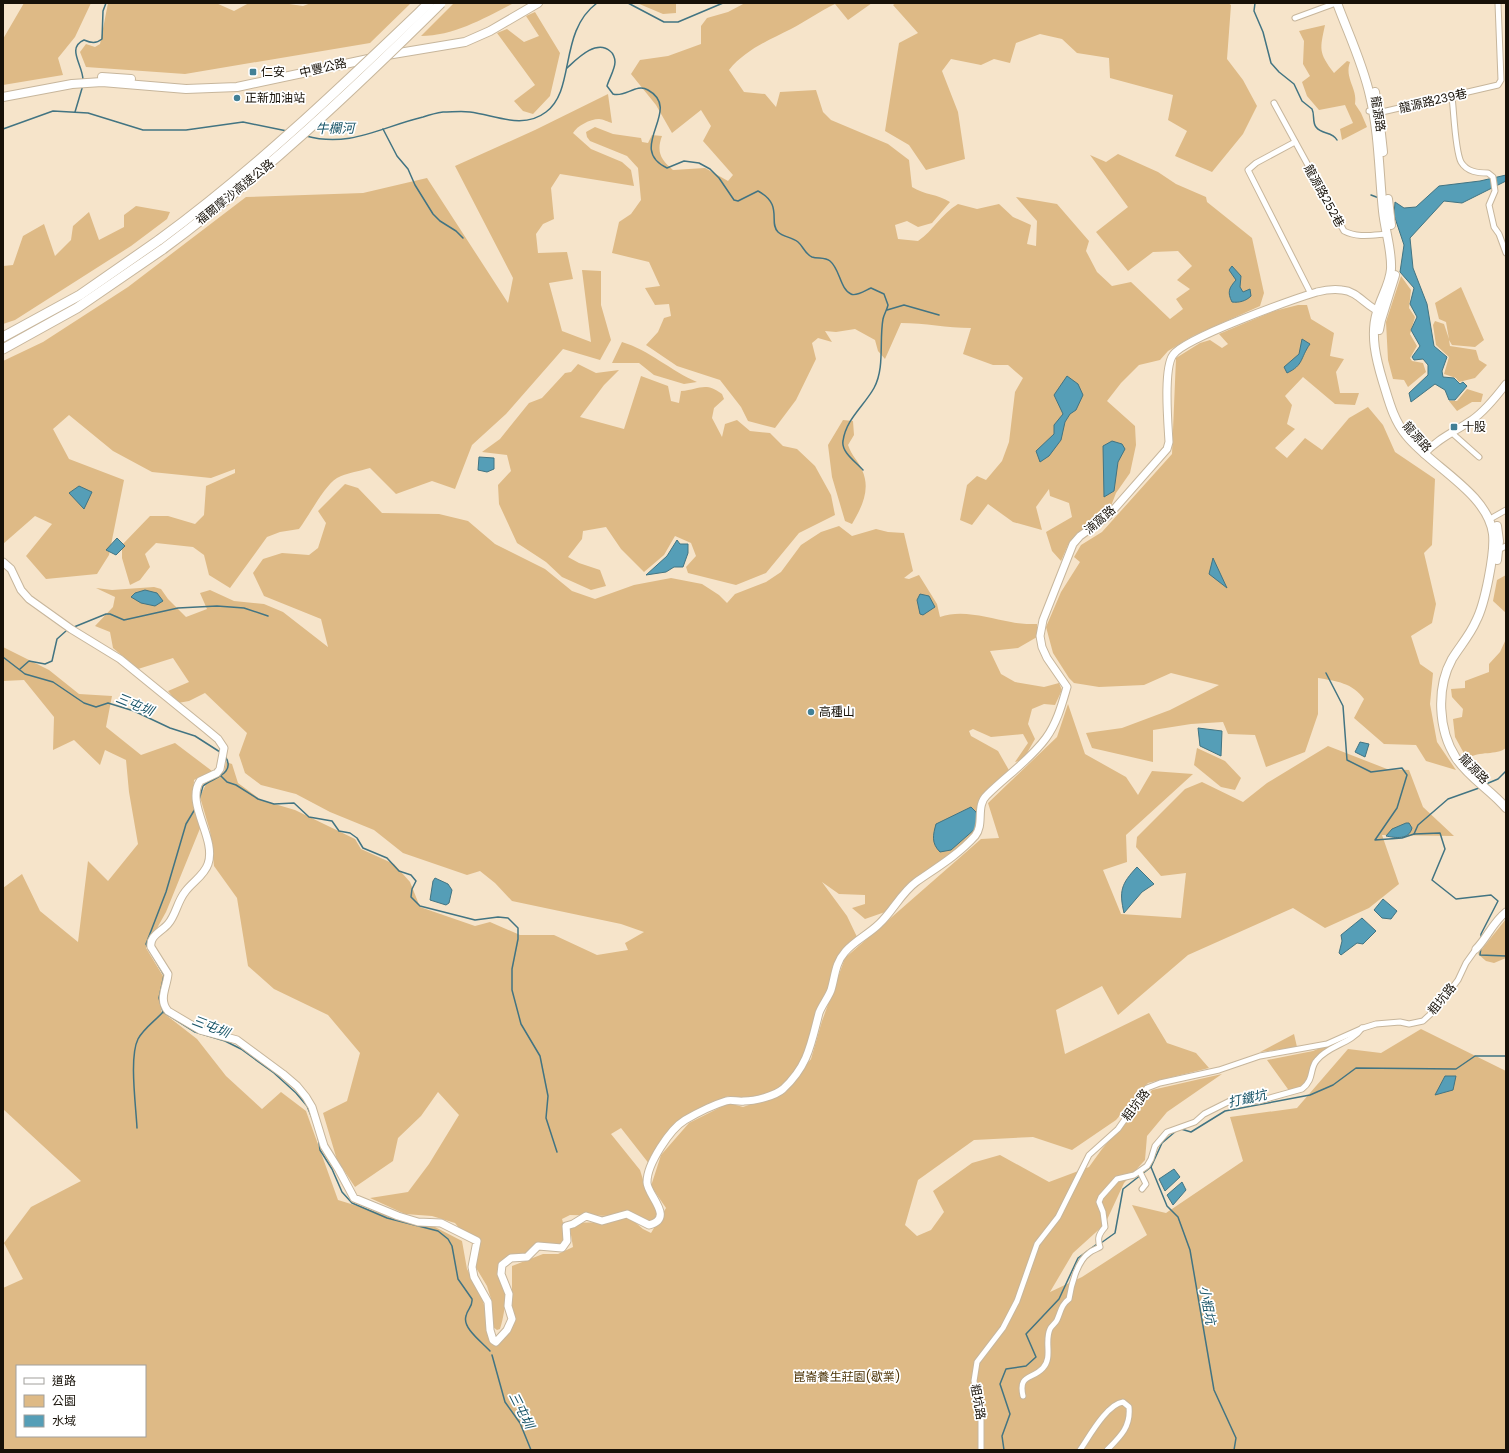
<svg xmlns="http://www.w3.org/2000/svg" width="1509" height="1453" viewBox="0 0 1509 1453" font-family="Poppins,'Noto Sans TC',sans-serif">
<rect width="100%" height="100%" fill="#f6e4ca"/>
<g fill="#deba86" fill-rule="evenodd">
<path d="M24 3H91L75 37 58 58 63 75 3 85V39Z"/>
<path d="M108 3H216L234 11 249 3H282L303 6 311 3H411L370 43 185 74 86 67 80 52 86 44 95 47 100 44Z"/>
<path d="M454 3H514C485 18 454 36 421 36Z"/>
<path d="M637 3H676V13L663 14Z"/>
<path d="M745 3H872L848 20 835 4C820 11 806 21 791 29 769 40 745 50 729 70L744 92 765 94 776 107 780 92 816 90 823 112 831 120 888 144 909 160 912 187C924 195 938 194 950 202L932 223 918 227 907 221 895 225 898 239 918 241C934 230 940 215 958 204L977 209 999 204 1013 217 1031 225 1027 244 1036 246 1037 221 1016 197 1057 204 1089 241 1086 251 1097 272 1112 286 1131 282 1170 319 1183 309 1176 299 1190 289 1177 280 1192 266 1178 251 1153 252 1128 271 1096 232 1128 207 1090 155 1106 162 1118 154 1158 172 1176 184 1206 197 1207 202 1252 238 1264 293 1260 306 1193 336 1168 351 1160 360 1139 365 1121 383 1107 401 1135 426 1136 445 1130 473 1116 493 1111 506 1089 523 1068 545 1061 561 1052 551 1046 532 1072 517 1069 503 1050 496 1049 489 1036 507 1042 530 1013 522 988 504 972 525 960 520 967 485 977 476 986 480 1002 461 1009 442 1015 392 1023 378 1008 365H993L963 354 971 328C947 328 925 323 901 323L885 359 878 351 875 340 855 329 836 332 825 331 832 342 818 338 812 343 816 359 796 400 775 428 748 421 741 407 720 380 677 366 646 345 658 332 664 318 671 316 669 304 655 305 645 288 660 286 649 262 612 253 619 222 631 214 641 200 638 168 627 156 590 141 587 137 586 132 595 127 613 134 641 138 642 142 648 143 652 135 662 136C656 152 661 160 673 170L705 168 728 181 733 175 703 141 711 126 701 110 672 133 656 105 631 74 640 60 668 56 701 44V26L707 18 728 12Z"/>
<path d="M896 3H1228L1231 5 1227 59 1243 80 1257 106 1243 134 1212 172 1175 156 1187 131 1168 120 1173 95 1110 78 1109 58 1077 53 1062 39 1040 34 1016 43 1010 63 994 59 981 65 951 59 942 71 958 112 965 159 926 170 909 145 885 131 899 43 918 33 893 5Z"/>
<path d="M535 12 560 53 550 96 533 114 523 111 514 101 535 85 497 33 507 29 524 42 539 36 526 16Z"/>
<path d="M1325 25C1320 49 1318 52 1334 73L1347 61 1350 62C1344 78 1358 89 1355 104L1361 113 1367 127 1342 140 1340 129 1353 123 1345 105 1319 110 1307 96 1302 82 1310 76 1303 64 1304 41 1299 31Z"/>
<path d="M608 94 612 123C608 122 603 119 599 119 590 119 577 126 573 133L591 149 622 162 631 170 634 186 560 174 551 188 554 219 543 224 536 234 538 253 567 252 573 279 549 283 562 331 591 342 582 270 601 271V305L611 340 600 360 563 349 506 414 472 445 455 489 432 481 396 494 370 468C360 471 346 473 337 478 324 486 309 516 299 529L280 532 267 537 230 588 209 575 204 555 193 547 156 543 145 554 150 567 140 580 130 585 122 558V545L150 516H168L195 524 204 515 206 486 235 473V469L211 478 152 472 113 451 69 415 53 429 69 459 124 480 109 555 97 574 46 579 26 556 52 524 35 516 3 544V361L43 342 128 287 246 197 363 193 427 178 508 303 513 278 455 166 535 130Z"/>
<path d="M136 206 170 212 167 219 131 246 15 320 3 324V266L13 265 23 236 44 224 55 256 71 240 73 226 89 212 99 240 124 227V215Z"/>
<path d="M1401 276 1411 290 1409 308 1415 317 1410 334 1417 346 1410 358 1412 361 1423 363 1426 372 1408 387 1404 380 1393 379 1388 360 1386 322Z"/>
<path d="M1461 287 1484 340 1475 347 1452 345 1449 340 1450 346 1476 350 1479 360 1487 365 1475 378 1459 382 1456 378 1444 374 1449 357 1436 345 1433 325 1435 321 1444 324 1449 339 1446 322 1439 319 1435 303Z"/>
<path d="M1298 305H1307L1311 319 1334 333 1330 356 1344 359 1336 372 1340 393H1359L1355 405 1335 404 1303 377 1285 396 1292 405 1287 424 1295 429 1275 448 1287 458 1305 438 1322 450 1349 418 1368 407 1383 425 1395 452 1435 479 1432 545 1424 553 1436 604 1432 623 1411 636 1420 664 1433 673 1430 704 1437 742 1456 770 1426 761 1416 745 1384 744 1354 718 1364 699C1353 683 1336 681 1318 678V714L1305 752 1266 767 1255 735 1228 734 1223 722 1191 724 1153 730V762L1092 748 1086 733 1122 728 1170 710 1219 685 1171 673 1144 685 1099 687 1074 683 1069 678 1053 653 1046 627 1061 592 1080 562 1074 557 1081 545 1102 532 1172 454 1176 358 1200 343 1210 340 1222 348 1228 344 1219 334 1274 311Z"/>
<path d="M622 342C649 350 671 371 697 382L684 384 654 375 639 363H612Z"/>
<path d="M578 364 596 373 619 370 604 385 580 417 624 429 641 376 668 386 671 401 679 403 681 391C699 390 705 381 722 394L724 399 714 408 712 418 722 437 725 424 737 420 750 431 770 433 783 446 797 449 815 466 831 495 835 515 799 533 766 573 736 585 688 573 686 567 696 556 691 543 675 536 664 555 644 572 621 549 606 527 583 531 582 539 568 557 579 563 600 570 606 586 591 590 562 577 546 562 517 543 499 504 498 485 511 471 507 455 482 452 500 439 529 403 542 398 565 373 571 372Z"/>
<path d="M1467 389 1483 394 1481 402H1472L1457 411 1449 401H1457Z"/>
<path d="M843 420 853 421 854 435 848 445C852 457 858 460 862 470 871 489 862 507 852 524L845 521 832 477 828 445Z"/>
<path d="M345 484 358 488 382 513 439 514 468 521 495 544 545 569 572 591 595 599 634 585 671 578 702 584 719 595 727 603 735 594 766 582 781 572 801 545 821 532 839 526 852 536 876 529 888 532 904 533 913 571 904 578 909 579 919 575 937 604 940 617C963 609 987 618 1011 622 1020 624 1028 624 1037 624V637L1018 648 990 651 1001 674 1015 682 1044 687 1059 683 1062 690 1055 705 1044 704 1032 709 1028 724 1035 739 1023 760 1015 762 1028 743 1023 734 991 737 973 729 969 731 971 736 998 751 1010 772C1001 779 979 793 978 805 977 819 981 823 972 835L888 911 865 919 852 908 865 904V895L839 894 822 882 847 916 858 939 838 957 829 989 804 1059 782 1086 772 1093 748 1099 728 1096 683 1120 650 1165 621 1128 611 1134 640 1170 645 1186 657 1208V1217L648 1223 628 1211 612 1216 570 1215 562 1219 566 1234 562 1247C540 1248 522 1256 503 1266 506 1289 507 1306 500 1329L497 1330 493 1327 492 1302 487 1286 475 1266 474 1246 455 1223 432 1216 405 1214 370 1198 408 1192 429 1164 459 1115 438 1092 421 1116 398 1138 393 1161 355 1187 337 1160 323 1113 347 1101 360 1053 328 1015 274 989 248 966 237 898 214 866 210 831 200 797 206 784 224 774 226 762 232 764 238 783 261 800 295 810 355 839 361 849 394 864 410 882 420 907 475 926 490 922 520 935H554L597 955 628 950 625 943 644 932 621 924 512 901 495 883 480 871 467 875 403 853 374 830 330 812 296 794 261 785 245 773 239 755 247 733 205 693 189 701 178 703 168 691 189 682 173 658 138 669 113 648 110 632 95 626 113 607 115 597 96 588 112 590 154 587 161 589 168 599 186 617 207 609 200 593 210 590 234 601 264 604 283 612 328 647 321 619 264 596 253 573 263 559 282 553 309 555 318 548 326 523 318 511Z"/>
<path d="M1506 575V613L1493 601 1497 580Z"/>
<path d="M1506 639V748C1496 756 1480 750 1467 759L1455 737 1453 719 1462 717 1463 709 1452 697 1451 689 1465 688V681L1489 672V664L1500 652Z"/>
<path d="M3 647 49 670 79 694 112 696 106 727 141 755 175 743 212 771 194 780 193 802 201 826 166 912 146 948 163 976 161 1011 197 1039 226 1076 262 1109 281 1092 306 1111 338 1200 406 1221 435 1227 462 1241 467 1269 481 1295 493 1335H504L512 1302V1266L543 1254H558L573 1247 569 1223 608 1222 629 1217 643 1229 651 1233 666 1208 651 1186 661 1155 689 1123 729 1103 743 1107 783 1093 811 1059 822 1021 845 958 981 839 999 838 988 803 1057 737 1068 704 1085 754 1126 777 1138 795 1152 771 1193 774 1126 835 1127 862 1103 870 1121 914 1181 918 1186 873 1161 876 1136 847 1137 837 1185 789 1202 782 1243 802 1267 783 1328 746 1387 769 1409 770 1423 807 1454 836 1382 835 1399 884 1369 908 1325 928 1293 908 1188 955 1118 1015 1102 986 1056 1010 1065 1054 1149 1013 1167 1043 1196 1053 1209 1068 1148 1083 1116 1120 1072 1150 1033 1137 974 1140 918 1180 905 1225 917 1236 931 1230 944 1212 933 1191 972 1163 1000 1155 1049 1182 1089 1167 1102 1149 1152 1090 1222 1074 1167 1112 1147 1136 1145 1160 1124 1183 1105 1224 1073 1253 1050 1292 1082 1277 1147 1235 1132 1205 1166 1213 1243 1161 1230 1117 1297 1108 1348 1049 1381 1053 1421 1029 1506 1071V1450H3V1288L23 1279 4 1243 31 1207 81 1181 3 1109V888L22 874 40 911 78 942 88 861 108 881 138 844 129 792 126 760 105 750 100 765 74 740 53 750 54 717 24 680 3 681ZM17 1366H145V1436H17Z"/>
<path d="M1197 748 1225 761 1241 778 1235 790 1221 787 1194 765Z"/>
<path d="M1506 919V958L1494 963 1486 961 1478 954Z"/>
<path d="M1294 1034 1297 1047 1260 1052Z"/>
<path d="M1350 1035H1353L1324 1052 1302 1087 1290 1092 1267 1060 1313 1051Z"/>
</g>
<g fill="#559eb7" stroke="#427482">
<path d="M1506 175V181L1462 203 1444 201 1410 238 1413 268 1427 304 1434 346 1447 357 1442 371 1443 377 1454 378 1460 384 1463 382 1467 386 1455 400H1449L1445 390 1435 384 1411 402 1409 393 1428 375V365L1423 359 1414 360 1412 357 1420 346 1411 330 1417 317 1410 304 1414 288 1400 272 1404 245 1394 215 1395 202 1404 208 1416 207 1439 186 1480 181Z"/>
<path d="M1232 266 1241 276 1240 287 1243 292 1250 289 1251 296C1246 301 1239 303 1232 302 1227 292 1229 288 1236 280L1229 270Z"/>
<path d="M1302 339 1310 344C1300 358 1304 365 1287 373L1284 367 1299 354Z"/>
<path d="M1067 376 1078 384 1083 395 1076 410 1070 414 1065 422 1061 440 1049 456 1040 462 1036 451 1054 434V425L1063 414 1054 395Z"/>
<path d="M1112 441 1122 444 1125 449 1118 462 1114 491 1104 497 1103 446Z"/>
<path d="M479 457 494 458V469L487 472 478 470Z"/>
<path d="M79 486 92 492 84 509 69 493Z"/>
<path d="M117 538 125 546 116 555 106 550Z"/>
<path d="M677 540 680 544H688V553L683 567H674L666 572 646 575 667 556Z"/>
<path d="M1213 558 1227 588 1209 574Z"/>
<path d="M145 590 157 593 163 601 155 606 141 603 131 597 135 593Z"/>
<path d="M920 594 929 596 935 607 923 615 920 614 917 600Z"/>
<path d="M1198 728 1222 731 1221 756 1200 746Z"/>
<path d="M1360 742 1369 744 1365 757 1355 752Z"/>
<path d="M971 807 976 812 978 818 976 828 951 850 940 852C931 843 933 835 936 824Z"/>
<path d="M1406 823H1409L1412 828C1409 840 1396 838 1386 836L1392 829Z"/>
<path d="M1137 867 1154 884 1142 892 1124 913C1119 891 1121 884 1137 867Z"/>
<path d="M435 878 448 884 452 890 449 903 446 905 430 900 433 881Z"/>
<path d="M1383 899 1397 911 1391 919 1382 918 1374 910Z"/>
<path d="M1362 918 1376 931 1363 944 1357 943 1341 955 1339 953 1342 941 1341 935Z"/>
<path d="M1445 1076H1456L1453 1090 1435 1095Z"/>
<path d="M1174 1169 1180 1177 1165 1191 1159 1179Z"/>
<path d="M1182 1182 1186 1190 1173 1205 1167 1195Z"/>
</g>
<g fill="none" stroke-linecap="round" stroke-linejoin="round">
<g stroke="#427482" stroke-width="1.5">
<path d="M628 3 664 22H678L723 3"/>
<path d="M1255 3 1254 11 1263 32 1271 63 1279 72 1294 84 1302 101 1312 109C1315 115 1312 122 1316 127 1322 135 1332 131 1337 140"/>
<path d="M567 68C577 59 596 39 610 51 613 53 615 58 615 62 615 69 609 79 607 86L613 94C625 98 636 83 648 90 684 110 625 148 667 168L684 161 699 163 710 169 719 178 734 200 738 201 758 191C784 205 768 222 778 232 783 237 792 237 798 242 803 246 805 254 812 257 818 259 825 257 830 261 840 269 840 289 851 294 856 297 866 290 871 288L884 294 888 305C887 310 884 314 883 319 879 341 885 368 874 388 864 406 846 419 843 441 841 452 856 462 863 470"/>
<path d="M83 80C83 65 66 48 84 40 91 43 96 44 102 39L103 11 106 3"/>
<path d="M75 112 83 85"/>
<path d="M3 129 53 111 88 113 143 130H186L243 122 287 131"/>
<path d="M383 129 397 156 408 169 415 185 433 214 440 221 456 231 463 238"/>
<path d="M306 136C350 148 381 127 423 117 429 115 436 113 443 112 452 112 462 111 470 112 495 115 523 130 546 112 576 90 558 32 597 3"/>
<path d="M1371 195 1379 198"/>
<path d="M887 310 904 305 939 315"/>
<path d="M74 627 106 614H110L124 620 178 608 217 606 244 608 268 616"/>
<path d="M3 657 25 674 53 682 84 703 96 707 108 703 134 711 170 728 195 736 220 752"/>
<path d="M20 669 29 661 45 664 52 661 57 639 66 631"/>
<path d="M1326 673 1343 706 1347 760 1371 772 1402 768 1407 775 1397 808 1375 840 1402 838 1414 834"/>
<path d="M221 776 227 782 236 785 258 799 274 804 294 803 309 817 332 821 339 831 350 833 357 838 363 848 387 858 399 871 411 875 416 881 412 889 411 897 420 906 475 920 498 917 508 918 518 928V939L512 969V990L521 1024 540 1056 548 1096 546 1118 557 1152"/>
<path d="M1486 784 1498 779 1506 771"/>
<path d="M1479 788 1448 799 1418 825 1414 834 1440 833 1445 849 1432 880 1456 899 1491 895 1498 901 1481 934V938"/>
<path d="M199 800 203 786C212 778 237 774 225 756"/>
<path d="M195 809 186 824 166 892 146 944 164 975 159 998 163 1012 195 1032 225 1041 241 1049 274 1073 296 1093 307 1106 312 1118"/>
<path d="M1481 947 1480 955 1506 956"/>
<path d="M137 1128C136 1106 129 1057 138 1039 144 1028 155 1021 163 1012"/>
<path d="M1181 1129 1191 1132 1225 1111 1310 1095 1333 1085 1356 1068 1456 1069 1475 1056H1506"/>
<path d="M318 1136 320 1150 332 1169 342 1192 352 1203 387 1218 438 1231 448 1239 452 1246 458 1279 472 1299C473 1307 467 1309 466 1316 462 1328 482 1342 490 1351"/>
<path d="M1151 1167 1167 1206 1178 1217 1190 1250 1214 1390 1236 1438 1234 1450"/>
<path d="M1101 1243 1115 1233 1123 1189 1151 1167 1162 1143 1176 1131"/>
<path d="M492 1355 505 1402 520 1423 531 1450"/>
<path d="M1004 1450 1002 1436 1010 1414 1000 1384 1006 1369 1026 1366 1036 1357 1026 1334 1059 1299 1078 1258 1097 1244"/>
</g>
<g stroke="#c7b69c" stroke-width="7">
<g id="street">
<path d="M1295 18 1336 3"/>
<path d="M1452 97C1454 112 1455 150 1461 162 1467 172 1478 173 1488 173L1493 177 1495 191 1489 205 1494 227 1499 234 1506 253"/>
<path d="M1274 103 1344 231C1357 238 1372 235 1387 234"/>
<path d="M1369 111 1382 112 1498 85 1501 80 1498 3"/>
<path d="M1295 142 1256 163 1248 170 1311 294"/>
<path d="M1452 433 1479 457"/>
<path d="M1490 519 1506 510"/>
<path d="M1498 550 1506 546"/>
<path d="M1140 1172 1146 1184 1142 1189"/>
<path d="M1023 1396C1018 1374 1032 1380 1043 1368 1053 1357 1044 1342 1050 1329 1051 1326 1056 1323 1057 1320 1061 1311 1061 1305 1069 1299 1071 1286 1077 1261 1089 1253 1092 1250 1097 1249 1100 1247 1097 1238 1099 1234 1105 1227L1103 1212 1099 1202 1101 1197 1117 1179 1134 1175 1147 1166 1151 1159 1155 1146 1167 1132 1195 1122 1204 1114 1234 1099 1259 1101 1302 1089C1315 1079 1309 1068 1317 1060 1329 1045 1351 1044 1362 1028"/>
<path d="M981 1450V1415L974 1381 977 1362 1003 1328 1017 1301 1037 1244 1058 1217 1089 1155 1118 1129 1147 1088 1160 1083 1219 1070 1260 1056 1327 1044 1363 1028 1376 1024 1400 1022 1409 1024 1423 1021 1436 1009 1458 980 1466 963 1476 949"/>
<path d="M1080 1450C1089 1437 1107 1404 1123 1402L1129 1407C1131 1427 1120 1437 1107 1450"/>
</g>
</g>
<g stroke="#c7b69c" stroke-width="9">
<g id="secondary">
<path d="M1424 454C1437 439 1456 431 1472 420 1485 411 1496 397 1506 384"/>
<path d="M3 562 11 569 21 590 29 599 71 629 120 659 206 729 218 739 224 748 220 769 217 773 200 781C185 804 217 838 208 864 204 876 192 882 185 892 177 902 176 915 168 924 161 932 149 936 151 947L168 974C167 987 158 999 168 1011L200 1030 237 1040 283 1074 297 1086 306 1097 312 1107 324 1146 339 1170 354 1198 398 1216 418 1222 441 1223 477 1241 472 1267 474 1277 488 1302 490 1330 493 1340 496 1342 507 1330 512 1319 508 1306 509 1294 501 1274 502 1265 511 1258 527 1257 538 1246 562 1248 567 1241 566 1226 573 1224 586 1216 602 1221 627 1214 649 1225C676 1218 646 1194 647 1182 647 1164 670 1129 685 1120 697 1113 713 1105 726 1101 731 1099 738 1102 744 1101 755 1101 775 1096 783 1089 808 1066 811 1044 819 1013 822 1005 828 998 831 990 835 977 835 963 845 952 854 941 869 934 879 924 893 911 901 893 916 882 936 868 958 855 975 836 985 824 975 806 987 795 1006 776 1030 760 1046 738 1057 723 1062 704 1067 687L1047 658 1042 647 1040 636 1043 620 1073 544 1080 536 1108 516 1167 449 1169 442C1168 423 1163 369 1173 355 1184 338 1294 299 1317 292 1325 290 1334 289 1342 290 1358 291 1367 308 1381 312"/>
<path d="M1476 949C1487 938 1493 922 1506 912"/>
</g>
</g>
<g stroke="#c7b69c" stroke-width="10">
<g id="primary">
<path d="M1337 3C1348 33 1363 64 1370 96 1379 133 1379 173 1383 211 1385 231 1392 250 1391 269 1390 284 1381 297 1377 312 1370 335 1376 359 1383 382 1389 401 1393 419 1406 435 1430 466 1488 493 1493 534 1495 553 1485 604 1476 621 1470 635 1460 646 1452 659 1436 688 1438 730 1456 758 1469 778 1491 790 1506 808"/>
<path d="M387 55 465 42 490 31 538 3"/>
<path d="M102 77 131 79"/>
<path d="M1375 92 1379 116 1383 152"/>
<path d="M3 97 72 84 102 82 186 89 237 87 373 58"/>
<path d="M1388 199 1391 225"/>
<path d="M1379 330 1381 320 1395 275"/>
<path d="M1497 560 1499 541 1497 526"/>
</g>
</g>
<g stroke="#c7b69c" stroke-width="11">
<g id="highway">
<path d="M3 337 80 295 159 240"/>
<path d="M3 349 77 308 163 249"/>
</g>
</g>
<use href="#street" stroke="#fff" stroke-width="5"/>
<use href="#secondary" stroke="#fff" stroke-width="7"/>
<use href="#primary" stroke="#fff" stroke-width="8"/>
<use href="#highway" stroke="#fff" stroke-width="9"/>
<g stroke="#c7b69c" stroke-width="11" stroke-linecap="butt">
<g id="highway-bridge">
<path d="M159 240C256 169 342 86 429 3"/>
<path d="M163 249C263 175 353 90 441 3"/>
</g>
</g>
<use href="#highway-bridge" stroke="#fff" stroke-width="9"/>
</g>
<g fill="#428096" stroke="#fff" stroke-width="1.5">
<rect x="249" y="68" width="8" height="8" rx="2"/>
<circle cx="237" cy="98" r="4"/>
<rect x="1450" y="423" width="8" height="8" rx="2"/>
<circle cx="811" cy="712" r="4"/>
</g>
<g text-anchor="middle" stroke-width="3.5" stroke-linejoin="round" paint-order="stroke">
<g font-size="12" fill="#171108" stroke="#fff">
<text transform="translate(323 68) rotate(-13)" y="4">中豐公路</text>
<text transform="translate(1433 101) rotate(-13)" y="4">龍源路239巷</text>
<text transform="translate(1378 114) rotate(81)" y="4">龍源路</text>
<text transform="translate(235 192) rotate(-39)" y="4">福爾摩沙高速公路</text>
<text transform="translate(1324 196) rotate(61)" y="4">龍源路252巷</text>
<text transform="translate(1417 437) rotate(48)" y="4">龍源路</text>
<text transform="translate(1100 520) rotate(-41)" y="4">湳窩路</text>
<text transform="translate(1474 769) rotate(46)" y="4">龍源路</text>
<text transform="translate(1442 999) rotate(-51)" y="4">粗坑路</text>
<text transform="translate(1136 1105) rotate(-53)" y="4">粗坑路</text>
<text transform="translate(978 1402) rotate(80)" y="4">粗坑路</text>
</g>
<g font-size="12" fill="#171108" stroke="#fff" text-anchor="start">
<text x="261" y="76">仁安</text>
<text x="245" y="102">正新加油站</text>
<text x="1462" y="431">十股</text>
<text x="819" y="716">高種山</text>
</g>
<g font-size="12" fill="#4b3205" stroke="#fff">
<text x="847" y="1381">崑崙養生莊園(歇業)</text>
</g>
<g font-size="13" font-style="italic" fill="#195568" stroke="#fff">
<text transform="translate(335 128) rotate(-1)" y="5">牛欄河</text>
<text transform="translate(135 704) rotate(22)" y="5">三屯圳</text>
<text transform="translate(211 1026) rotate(21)" y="5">三屯圳</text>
<text transform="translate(1247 1098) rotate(-12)" y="5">打鐵坑</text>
<text transform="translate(1208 1305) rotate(80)" y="5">小粗坑</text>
<text transform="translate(522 1410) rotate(63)" y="5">三屯圳</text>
</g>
</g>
<rect width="1509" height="1453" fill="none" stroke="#171108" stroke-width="8"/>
<rect x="16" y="1365" width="130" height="72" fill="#ffffff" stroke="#a2a09c"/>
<rect x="24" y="1378" width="20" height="6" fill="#ffffff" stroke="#a2a09c"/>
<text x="52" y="1385" font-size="12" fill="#171108">道路</text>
<rect x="24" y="1395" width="20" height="12" fill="#deba86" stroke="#a2a09c"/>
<text x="52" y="1405" font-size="12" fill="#171108">公園</text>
<rect x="24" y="1415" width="20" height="12" fill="#559eb7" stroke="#a2a09c"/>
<text x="52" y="1425" font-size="12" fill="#171108">水域</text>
</svg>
